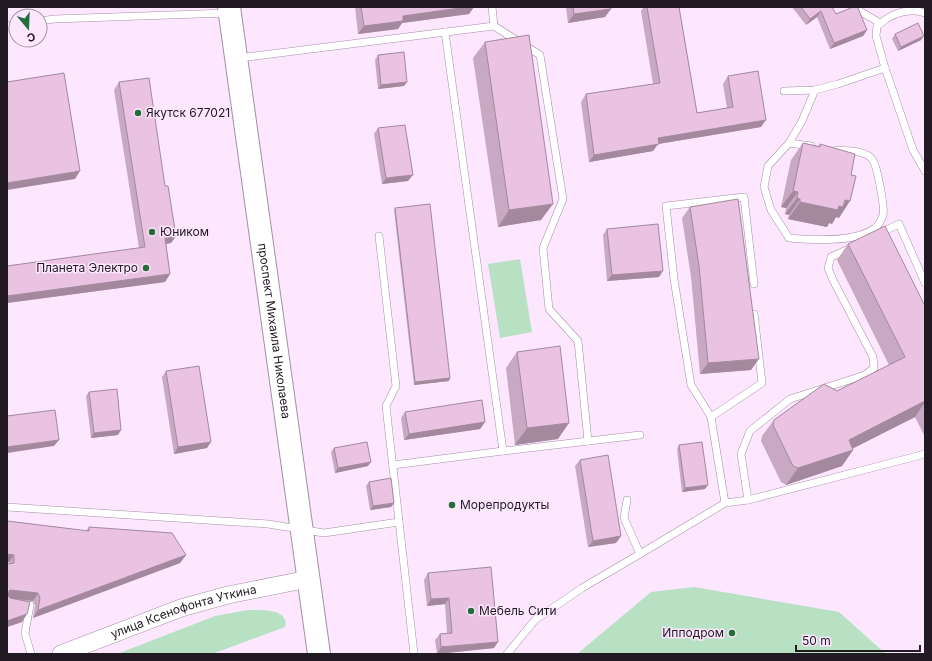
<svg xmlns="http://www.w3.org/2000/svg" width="932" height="661" viewBox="0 0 932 661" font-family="Inter,sans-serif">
<rect width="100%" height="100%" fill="#fce7fe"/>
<g fill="#b8e1c4">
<path d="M520 259 532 332 500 338 488 264Z"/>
<path d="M694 587 839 612 886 654H577L651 592Z"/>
<path d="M248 610C259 610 290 608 285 627L212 654H117L215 616Z"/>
</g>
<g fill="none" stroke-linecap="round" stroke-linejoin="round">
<g stroke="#a390a5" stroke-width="8">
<g id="service">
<path d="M492 7 494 26"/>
<path d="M853 7 880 23"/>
<path d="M40 21 54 19 228 13"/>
<path d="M7 26 16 24"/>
<path d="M445 32 503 451 640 435"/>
<path d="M239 58 494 26 540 55 563 199 543 248 549 309 578 341 588 441"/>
<path d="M885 68 913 150 925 171"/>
<path d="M815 90 802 121 789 143 768 166 764 187 771 210 789 238C812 240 856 243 875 228 878 226 882 219 883 215 885 208 877 164 872 159 865 150 847 151 837 150"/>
<path d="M784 91 815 90 838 84 885 68 876 36 877 26C891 14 907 7 925 13"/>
<path d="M789 143 811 146"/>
<path d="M878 234 899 224 925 283"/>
<path d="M379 236 396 386 386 406 414 654"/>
<path d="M711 417 762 383 754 314"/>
<path d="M393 465 503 451"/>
<path d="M748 500 741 454 750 431 790 399 865 375 874 368 873 357 833 280 828 268 831 257 851 248"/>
<path d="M725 503 748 500 925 454"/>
<path d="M7 507 268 524 324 533 399 522"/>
<path d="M640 554 725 503 711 417 691 385 674 279 666 206 744 197 754 284"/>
<path d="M7 602 30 605 25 633 31 654"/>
<path d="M507 654 535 620 582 588 640 554 624 518 627 500"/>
</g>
</g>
<g stroke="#a390a5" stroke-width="18">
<g id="tertiary">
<path id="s1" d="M61 654 181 608 228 595 308 579"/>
</g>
</g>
<g stroke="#a390a5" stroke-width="24">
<g id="primary">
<path id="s2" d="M229 7 319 654"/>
</g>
</g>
<use href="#service" stroke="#fff" stroke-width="7"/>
<use href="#tertiary" stroke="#fff" stroke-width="17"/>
<use href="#primary" stroke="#fff" stroke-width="22"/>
</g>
<g fill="#c8a8c2">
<path d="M355 7H474L469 14 402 23 398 29 358 34Z"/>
<path d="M566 7H611L605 17 568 23Z"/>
<path d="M644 7H679L697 113 727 108 723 84 728 76 761 127 658 144 653 151 589 162 581 102 586 94 653 84 641 11Z"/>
<path d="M792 7H832L836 14 867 30 863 36 830 49 817 17 806 25Z"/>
<path d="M895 34 921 40 898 51 892 39Z"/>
<path d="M485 42 541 220 498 227 473 58Z"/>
<path d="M378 55 407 82 404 86 378 89 375 60Z"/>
<path d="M119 82 165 186 176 236 171 243 166 244 170 274 165 282 7 303V266L139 248 114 90Z"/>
<path d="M378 128 408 181 382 184 374 134Z"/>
<path d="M803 143 819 146 820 144 839 218 836 217 832 224 829 223 827 227 788 219 789 215 785 214 786 208 781 207 791 160Z"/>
<path d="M690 207 751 370 700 374 691 277 682 218Z"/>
<path d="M395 208 449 381 414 385 394 210Z"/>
<path d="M607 229 659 277 607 281 603 235Z"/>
<path d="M848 244 925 306V437L915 417 853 448V450L842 466 786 485 781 482 761 441 762 436 774 420 837 391 889 365 837 260Z"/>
<path d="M517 352 558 439 515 445 506 368Z"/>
<path d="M166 371 207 448 174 454 162 377Z"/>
<path d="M89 392 118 435 91 438 86 396Z"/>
<path d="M405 412 485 422 480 429 404 440 401 418Z"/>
<path d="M679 445 705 489 682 492 677 449Z"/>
<path d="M334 448 368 466 335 473 331 452Z"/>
<path d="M580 460 621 536 616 543 588 547 575 466Z"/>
<path d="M369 482 394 503 391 507 370 510 366 486Z"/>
<path d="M7 521 86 531 89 527 186 555 180 563 33 618 35 605 33 601 10 598 22 622 7 627V564L9 563Z"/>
<path d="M428 573 494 648 437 654 435 640 440 634 447 633 445 604 427 606 424 580Z"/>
</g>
<g fill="#a3889e">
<path d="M467 7H474L469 14 402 23 398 29 358 34 364 26 403 16Z"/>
<path d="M611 9 605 17 568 23 574 14Z"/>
<path d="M821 11 817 17 806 25 810 19Z"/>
<path d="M867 30 863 36 830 49 834 43Z"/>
<path d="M924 36 921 40 898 51 901 47Z"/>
<path d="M407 82 404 86 378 89 381 85Z"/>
<path d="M766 120 761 127 658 144 653 151 589 162 594 155 658 138Z"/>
<path d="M80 171 75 179 7 190V183Z"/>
<path d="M413 175 408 181 382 184 386 178Z"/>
<path d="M793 191 798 192 786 208 781 207Z"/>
<path d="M797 198 800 199 789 215 785 214Z"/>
<path d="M845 200 850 201 839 218 836 217 832 224 829 223 827 227 788 219 800 202 839 206Z"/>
<path d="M553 204 541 220 498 227 509 210Z"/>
<path d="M176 236 171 243 160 245 165 238Z"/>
<path d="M663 271 659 277 607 281 612 275Z"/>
<path d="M170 274 165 282 7 303V296Z"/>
<path d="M759 359 751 370 700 374 708 363Z"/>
<path d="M450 378 449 381 414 385 415 382Z"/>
<path d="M925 401V402L915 417 844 453 853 450 842 466 786 485 798 468 849 440Z"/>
<path d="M485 422 480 429 404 440 409 434Z"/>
<path d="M569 423 558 439 515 445 527 428Z"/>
<path d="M121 430 118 435 91 438 94 433Z"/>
<path d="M59 440 54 446 7 453V447Z"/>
<path d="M211 442 207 448 174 454 178 447Z"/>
<path d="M371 462 368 466 335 473 338 468Z"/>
<path d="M708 485 705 489 682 492 685 488Z"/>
<path d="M394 503 391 507 370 510 373 506Z"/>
<path d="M621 536 616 543 588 547 593 541Z"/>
<path d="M7 554 14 555 9 562H7Z"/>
<path d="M186 555 180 563 33 618 38 610Z"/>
<path d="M10 590 38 593 33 601 7 598V594Z"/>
<path d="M449 598 445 604 427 606 431 599Z"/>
<path d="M27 614 22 622 7 627V621Z"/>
<path d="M498 642 494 648 437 654 441 647Z"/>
</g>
<g fill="#e9c3e1" stroke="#a3889e">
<path d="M361 7H467L403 16V21L364 26Z"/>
<path d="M573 7H611V9L574 14Z"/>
<path d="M647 7H679L697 113 733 107 728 76 758 71 766 120 658 138 659 144 594 155 586 94 660 83Z"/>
<path d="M801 7H832L836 14 853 7H857L858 8 867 30 834 43 821 11 810 19Z"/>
<path d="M918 23 924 36 901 47 895 34Z"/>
<path d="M529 35 553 204 509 210 485 42Z"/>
<path d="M404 52 407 82 381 85 378 55Z"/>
<path d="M64 73 80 171 7 183V82Z"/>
<path d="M149 78 165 186H168L176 236 165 238 170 274 7 296V266L145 247 119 82Z"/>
<path d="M405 125 413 175 386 178 378 128Z"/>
<path d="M803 143 820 147V144L855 154 851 175 856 176 850 201 845 200 843 207 839 206 838 210 800 202V199L797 198 798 192 793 191Z"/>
<path d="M738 199 759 359 708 363 699 266 690 207Z"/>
<path d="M430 204 450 378 415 382 395 208Z"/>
<path d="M658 224 663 271 612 275 607 229Z"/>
<path d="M885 226 925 306V401L849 440 853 450 798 468 793 466 773 425 774 420 824 384 837 391 905 357 848 244Z"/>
<path d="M560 346 569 423 527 428 517 352Z"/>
<path d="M199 366 211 442 178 447 166 371Z"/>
<path d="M117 389 121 430 94 433 89 392Z"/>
<path d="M482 400 485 422 409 434 405 412Z"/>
<path d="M55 410 59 440 7 447V416Z"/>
<path d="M367 442 371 462 338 468 334 448Z"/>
<path d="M702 442 708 485 685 488 679 445Z"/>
<path d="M608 455 621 536 593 541 580 460Z"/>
<path d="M391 478 394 503 373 506 369 482Z"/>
<path d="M7 521 89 531V527L172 533 186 555 38 610 40 598 38 593 10 590 7 594 10 598 30 602 27 614 7 621V564L14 563V555L7 554Z"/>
<path d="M491 567 498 642 441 647 440 634 452 633 449 598 431 599 428 573Z"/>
</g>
<g fill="#256e3b" stroke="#fce7fe" stroke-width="1.5">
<circle cx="138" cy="113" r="4"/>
<circle cx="152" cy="232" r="4"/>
<circle cx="146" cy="268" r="4"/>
<circle cx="452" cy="505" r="4"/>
<circle cx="471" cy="611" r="4"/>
<circle cx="732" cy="633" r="4"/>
</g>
<g text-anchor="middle" stroke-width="3" stroke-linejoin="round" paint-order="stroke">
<g font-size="12" fill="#211a22" stroke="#fce7fe" text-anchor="start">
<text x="146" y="117">Якутск 677021</text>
<text x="160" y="236">Юником</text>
<text x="138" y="272" text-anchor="end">Планета Электро</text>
<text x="460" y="509">Морепродукты</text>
<text x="479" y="615">Мебель Сити</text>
<text x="724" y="637" text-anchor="end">Ипподром</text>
</g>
<g font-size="12" fill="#211a22" stroke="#fce7fe">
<text dy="4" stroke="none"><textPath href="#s2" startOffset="327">проспект Михаила Николаева</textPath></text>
<text dy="4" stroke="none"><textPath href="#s1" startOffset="130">улица Ксенофонта Уткина</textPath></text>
</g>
</g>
<rect width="932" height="661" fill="none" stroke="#211a22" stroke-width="16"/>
<g transform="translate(28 28) rotate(161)"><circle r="19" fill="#fce7fe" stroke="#a495a6"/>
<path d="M0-3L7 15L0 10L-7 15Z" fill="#256e3b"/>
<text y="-6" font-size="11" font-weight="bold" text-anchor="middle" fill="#211a22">С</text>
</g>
<path d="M796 645v6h124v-6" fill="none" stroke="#211a22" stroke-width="2"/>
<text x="802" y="645" font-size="12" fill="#211a22" stroke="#fce7fe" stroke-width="3" paint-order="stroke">50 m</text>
</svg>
